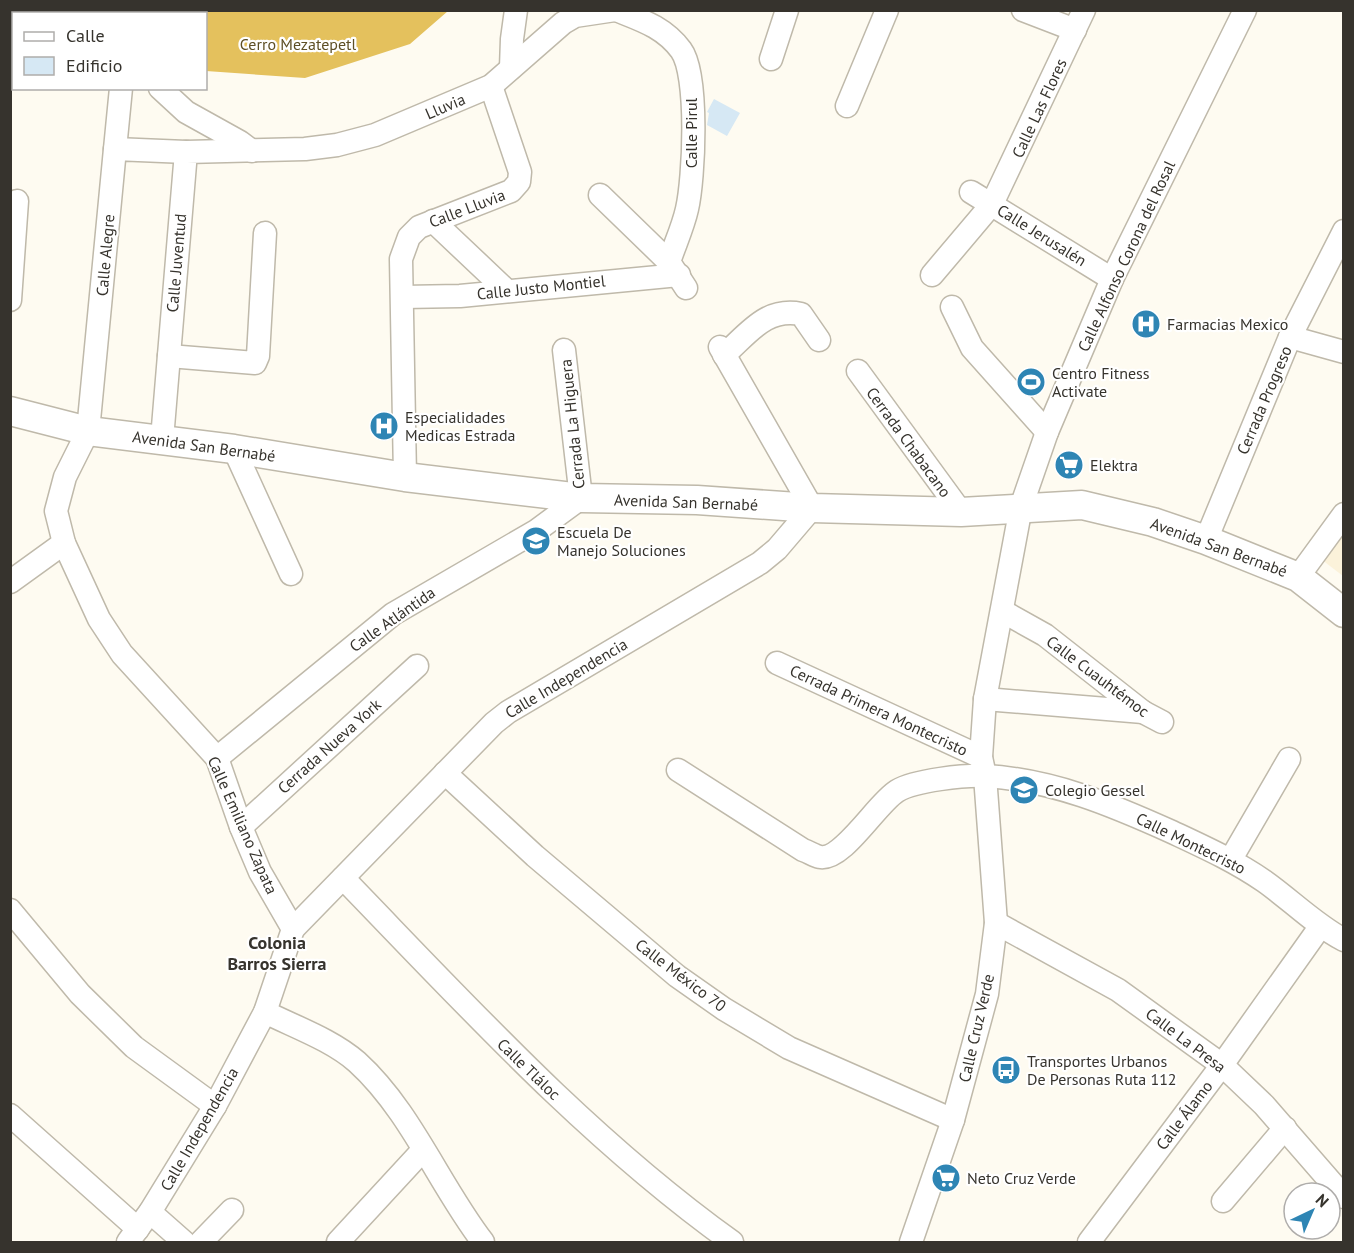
<svg xmlns="http://www.w3.org/2000/svg" width="1354" height="1253" viewBox="0 0 1354 1253" font-family="'PT Sans',sans-serif">
<rect width="100%" height="100%" fill="#fefbf1"/>
<path fill="#fbf2da" d="M1343 518V576L1317 556Z"/>
<path fill="#e4c15d" d="M13 11 448 10V11L410 44 305 78 206 71V14H20Z"/>
<path fill="#d6e8f4" d="M714 99 740 113 727 136 707 125 709 113 707 112Z"/>
<g fill="none" stroke-linecap="round" stroke-linejoin="round">
<g stroke="#bfb9aa" stroke-width="25">
<g id="minor">
<path d="M616 10C641 20 664 27 681 50 699 74 694 179 687 209 683 227 675 244 669 262L686 288"/>
<path d="M1023 10 1075 30"/>
<path d="M771 59 787 10"/>
<path d="M511 68 512 39 516 10"/>
<path d="M160 88 186 112 240 142 252 151"/>
<path d="M847 106 887 10"/>
<path d="M115 149 121 88"/>
<path d="M971 192 1112 279"/>
<path d="M600 195 669 262"/>
<path d="M433 221 507 291"/>
<path d="M932 275 992 204 1084 10"/>
<path d="M403 297 460 296 679 275"/>
<path d="M10 300 17 201"/>
<path d="M952 307 972 348 1047 432"/>
<path d="M1290 337 1344 352"/>
<path d="M724 355C749 333 766 307 801 314L819 340"/>
<path d="M169 356 255 363 258 356 265 233"/>
<path d="M858 371 961 512"/>
<path d="M162 439 186 152 305 149 337 145 375 135 491 86 563 23 575 16 615 10"/>
<path d="M234 449 291 574"/>
<path d="M405 477 401 259 409 237 419 227 511 191 519 182 520 172 491 86"/>
<path d="M1206 540 1290 337 1344 231"/>
<path d="M1298 577 1344 514"/>
<path d="M10 582 64 543"/>
<path d="M1002 611 1045 635 1143 712 1162 722"/>
<path d="M777 663 981 757"/>
<path d="M985 699 1143 712"/>
<path d="M217 758 393 614 536 531 581 498 564 350"/>
<path d="M678 770 803 850C809 852 815 856 820 857 843 861 877 803 897 791 915 780 965 775 986 776 1053 780 1112 805 1172 832 1204 847 1235 861 1264 881 1291 900 1314 924 1344 940"/>
<path d="M445 773 535 856 677 976 724 1009 789 1048 953 1120"/>
<path d="M241 827 417 666"/>
<path d="M1231 859 1289 759"/>
<path d="M343 878C467 1006 587 1138 732 1242"/>
<path d="M10 910 80 994 134 1047 215 1106"/>
<path d="M996 923 1118 990 1222 1065 1264 1105 1344 1197"/>
<path d="M293 929 494 723 508 712 760 563 777 549 812 508 720 347"/>
<path d="M265 1012C295 1027 332 1040 357 1062 411 1111 439 1185 483 1242"/>
<path d="M10 1115 138 1229"/>
<path d="M1223 1201 1285 1128"/>
<path d="M150 1212 184 1242"/>
<path d="M128 1242 150 1212 215 1106 265 1012 293 929 260 872 241 827 217 758 122 654 99 619 64 543 56 511 65 477 88 431 115 149 186 152"/>
<path d="M201 1242 232 1210"/>
<path d="M338 1242 423 1150"/>
<path d="M911 1242 953 1120 987 994 996 923 985 776 981 757 985 699 1021 507 1047 432 1112 279 1245 10"/>
<path d="M1089 1242 1222 1065 1320 927"/>
</g>
</g>
<g stroke="#bfb9aa" stroke-width="31">
<path id="major" d="M10 411 88 431 234 449 405 477 581 498 697 500 812 508 961 512 1082 505 1153 522 1206 540 1298 577 1344 613"/>
</g>
<use href="#minor" stroke="#fff" stroke-width="22"/>
<use href="#major" stroke="#fff" stroke-width="28"/>
</g>
<defs>
<g id="hospital-disc" transform="scale(1.5)"><circle r="9.5" fill="#2e85b4" stroke="#fff"/><path d="M-5-5h3v3.5h4V-5h3V5h-3V1.5h-4V5h-3Z" fill="#fff"/></g>
<g id="stadium-disc" transform="scale(1.5)"><circle r="9.5" fill="#2e85b4" stroke="#fff"/><path d="M0-5a6.5 5 0 1 0 0 10a6.5 5 0 1 0 0-10ZM-3.5-1.8h7v3.6h-7Z" fill="#fff"/></g>
<g id="supermarket-disc" transform="scale(1.5)"><circle r="9.5" fill="#2e85b4" stroke="#fff"/><path d="M-6-5.5h2.5l.6 2H6L4.5 2H-2.5L-4.4-4H-6ZM-1.5 3.2a1.3 1.3 0 1 0 .1 0ZM3 3.2a1.3 1.3 0 1 0 .1 0Z" fill="#fff"/></g>
<g id="school-disc" transform="scale(1.5)"><circle r="9.5" fill="#2e85b4" stroke="#fff"/><path d="M0-5L7-2L0 1L-7-2ZM-4 1L0 2.5L4 1V4Q0 6-4 4Z" fill="#fff"/></g>
<g id="bus-disc" transform="scale(1.5)"><circle r="9.5" fill="#2e85b4" stroke="#fff"/><path d="M-5-6H5V4H4V6H2V4H-2V6H-4V4H-5ZM-3.5-4V0h7V-4ZM-3.5 1.2v1.5H-2V1.2ZM2 1.2v1.5H3.5V1.2Z" fill="#fff"/></g>
</defs>
<g fill-rule="evenodd">
<use href="#hospital-disc" x="1146" y="324"/>
<use href="#stadium-disc" x="1031" y="382"/>
<use href="#hospital-disc" x="384" y="426"/>
<use href="#supermarket-disc" x="1069" y="465"/>
<use href="#school-disc" x="536" y="541"/>
<use href="#school-disc" x="1024" y="790"/>
<use href="#bus-disc" x="1006" y="1070"/>
<use href="#supermarket-disc" x="946" y="1178"/>
</g>
<g text-anchor="middle" stroke-width="4.5" stroke-linejoin="round" paint-order="stroke">
<g font-size="16" fill="#5e4f25" stroke="#fff">
<text x="298" y="50">Cerro Mezatepetl</text>
</g>
<g font-size="16" fill="#36332d" stroke="#fff">
<text transform="translate(445 106) rotate(-23)" y="6">Lluvia</text>
<text transform="translate(1039 108) rotate(-65)" y="6">Calle Las Flores</text>
<text transform="translate(691 133) rotate(-90)" y="6">Calle Pirul</text>
<text transform="translate(467 208) rotate(-21)" y="6">Calle Lluvia</text>
<text transform="translate(1042 235) rotate(32)" y="6">Calle Jerusalén</text>
<text transform="translate(105 255) rotate(-85)" y="6">Calle Alegre</text>
<text transform="translate(1126 256) rotate(-65)" y="6">Calle Alfonso Corona del Rosal</text>
<text transform="translate(176 263) rotate(-85)" y="6">Calle Juventud</text>
<text transform="translate(541 287) rotate(-6)" y="6">Calle Justo Montiel</text>
<text transform="translate(1264 400) rotate(-67)" y="6">Cerrada Progreso</text>
<text transform="translate(572 424) rotate(-96)" y="6">Cerrada La Higuera</text>
<text transform="translate(909 442) rotate(54)" y="6">Cerrada Chabacano</text>
<text transform="translate(204 446) rotate(8)" y="6">Avenida San Bernabé</text>
<text transform="translate(686 502) rotate(2)" y="6">Avenida San Bernabé</text>
<text transform="translate(1219 547) rotate(20)" y="6">Avenida San Bernabé</text>
<text transform="translate(392 619) rotate(-35)" y="6">Calle Atlántida</text>
<text transform="translate(1098 676) rotate(37)" y="6">Calle Cuauhtémoc</text>
<text transform="translate(566 678) rotate(-31)" y="6">Calle Independencia</text>
<text transform="translate(879 710) rotate(25)" y="6">Cerrada Primera Montecristo</text>
<text transform="translate(329 746) rotate(-42)" y="6">Cerrada Nueva York</text>
<text transform="translate(243 825) rotate(66)" y="6">Calle Emiliano Zapata</text>
<text transform="translate(1191 843) rotate(26)" y="6">Calle Montecristo</text>
<text transform="translate(681 975) rotate(37)" y="6">Calle México 70</text>
<text transform="translate(976 1028) rotate(-77)" y="6">Calle Cruz Verde</text>
<text transform="translate(1186 1040) rotate(37)" y="6">Calle La Presa</text>
<text transform="translate(529 1069) rotate(44)" y="6">Calle Tláloc</text>
<text transform="translate(1184 1115) rotate(-53)" y="6">Calle Álamo</text>
<text transform="translate(199 1129) rotate(-60)" y="6">Calle Independencia</text>
</g>
<g font-size="16" fill="#36332d" stroke="#fff" text-anchor="start">
<text x="1167" y="330">Farmacias Mexico</text>
<text x="1052" y="379">Centro Fitness<tspan x="1052" dy="18">Activate</tspan></text>
<text x="405" y="423">Especialidades<tspan x="405" dy="18">Medicas Estrada</tspan></text>
<text x="1090" y="471">Elektra</text>
<text x="557" y="538">Escuela De<tspan x="557" dy="18">Manejo Soluciones</tspan></text>
<text x="1045" y="796">Colegio Gessel</text>
<text x="1027" y="1067">Transportes Urbanos<tspan x="1027" dy="18">De Personas Ruta 112</tspan></text>
<text x="967" y="1184">Neto Cruz Verde</text>
</g>
<g font-size="18" font-weight="bold" fill="#36332d" stroke="#fff">
<text x="277" y="949">Colonia<tspan x="277" dy="21">Barros Sierra</tspan></text>
</g>
</g>
<rect width="1354" height="1253" fill="none" stroke="#36332d" stroke-width="24"/>
<rect x="12" y="12" width="195" height="78" fill="#ffffff" stroke="#afadab" stroke-width="1.5"/>
<rect x="24" y="32" width="30" height="9" fill="#ffffff" stroke="#afadab" stroke-width="1.5"/>
<text x="66" y="42" font-size="18" fill="#36332d">Calle</text>
<rect x="24" y="57" width="30" height="18" fill="#d6e8f4" stroke="#afadab" stroke-width="1.5"/>
<text x="66" y="72" font-size="18" fill="#36332d">Edificio</text>
<g transform="translate(1312 1211) rotate(44)"><circle r="28" fill="#ffffff" stroke="#afadab" stroke-width="1.5"/>
<path d="M0-4.5L10 22L0 15L-10 22Z" fill="#2e85b4"/>
<text y="-9" font-size="16" font-weight="bold" text-anchor="middle" fill="#36332d">N</text>
</g>
</svg>
